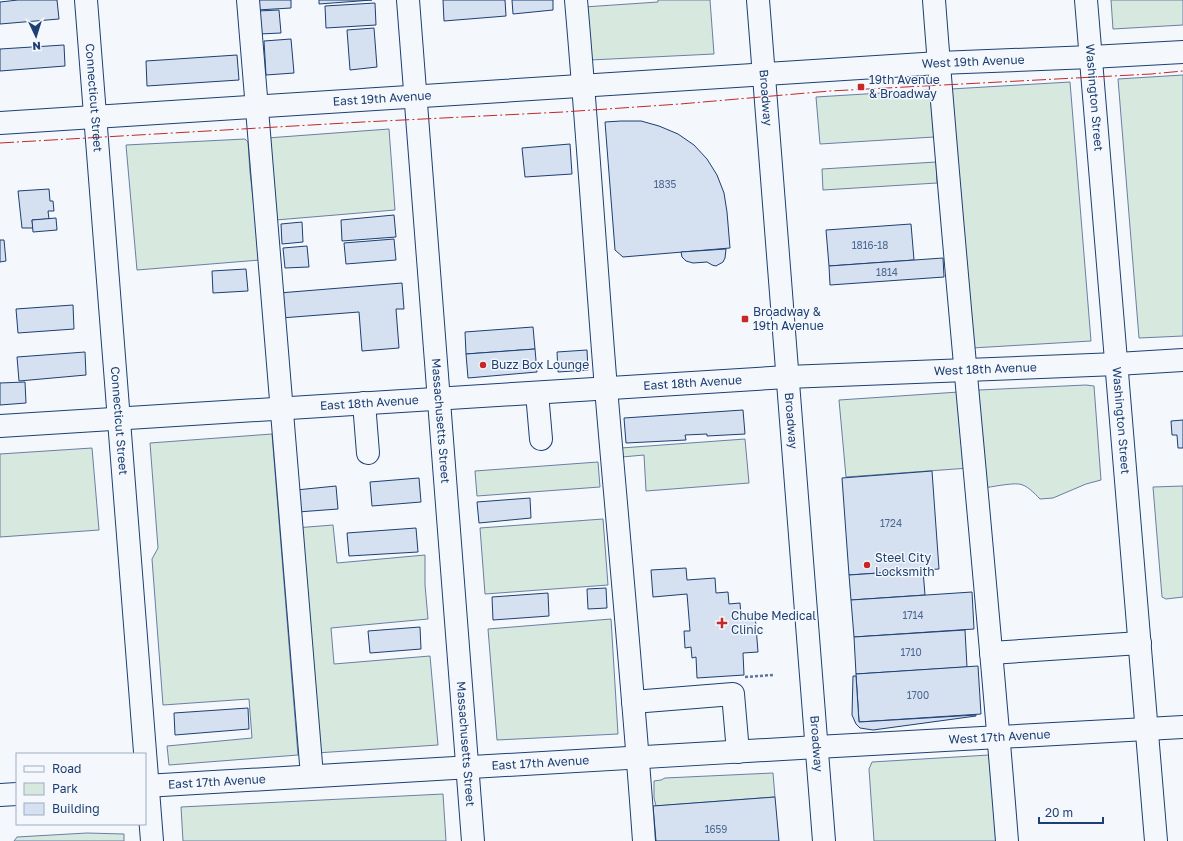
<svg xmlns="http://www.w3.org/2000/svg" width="1183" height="841" viewBox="0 0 1183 841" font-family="'Golos Text',sans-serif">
<rect width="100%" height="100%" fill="#f4f7fb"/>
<g fill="#d7e8df" stroke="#687fa3">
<path d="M658 0H710L714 54 590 60 584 7 658 2Z"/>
<path d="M1111 0H1183V25L1113 29Z"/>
<path d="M1183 75V336L1139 338 1118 79Z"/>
<path d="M1070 82 1091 341 972 348 951 89Z"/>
<path d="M930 90 934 137 820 144 816 97Z"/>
<path d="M389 129 395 210 276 220 267 138Z"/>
<path d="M245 139 248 142 250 172 260 260 137 270 126 145Z"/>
<path d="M936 162 937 183 823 190 822 169Z"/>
<path d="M1086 385 1094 386 1101 480 1086 484 1053 498 1040 499C1034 493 1027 485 1019 484 1010 483 992 487 983 488L975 396 979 390Z"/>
<path d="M959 392 969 468 846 477 839 400Z"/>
<path d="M272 434 298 755 169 765 167 746 252 738 249 699 163 705 152 559 158 548 150 443Z"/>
<path d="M745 439 749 483 646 491 644 455 622 457 621 448Z"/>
<path d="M92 448 99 530 0 537V454Z"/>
<path d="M598 462 600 487 477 496 475 471Z"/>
<path d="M1183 486V597L1166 599 1162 597 1153 487Z"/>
<path d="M603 519 608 585 485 594 480 528Z"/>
<path d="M333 525 337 563 425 555V585L428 619 331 628 334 664 430 656 438 745 316 753 295 528Z"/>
<path d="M611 619 618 734 497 740 488 629Z"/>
<path d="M989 755 998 841H874L869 769 872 762Z"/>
<path d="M773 773 775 797 656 806 654 798V781L661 780 665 778Z"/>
<path d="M443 794 446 841H183L181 807Z"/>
<path d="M87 833 124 834V841H14L17 837Z"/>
</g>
<g fill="#d5e0f0" stroke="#1d3f73">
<path d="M18 0H57L59 19 0 24V2Z"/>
<path d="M256 0H291V8L257 10Z"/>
<path d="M319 0H372L319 4Z"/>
<path d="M443 0H505L506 16 444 21Z"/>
<path d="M512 0H553V10L513 14Z"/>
<path d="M375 3 376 25 326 28 325 6Z"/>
<path d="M279 10 281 33 259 34 258 11Z"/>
<path d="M374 28 377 67 350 70 347 30Z"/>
<path d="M291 39 294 73 266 75 264 41Z"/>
<path d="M64 45 65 66 0 71V49Z"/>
<path d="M237 55 239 80 147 86 146 61Z"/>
<path d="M621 121H641L659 126 678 134 694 145 707 159 717 175 724 193 727 212 730 248 623 257 615 250 605 122Z"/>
<path d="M570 144 572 174 525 177 522 148Z"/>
<path d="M49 189 50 201H53L54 211H48L49 219 32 220 33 228H22L18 191Z"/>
<path d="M394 215 396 237 342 241 341 220Z"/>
<path d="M56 218 57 230 33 232 32 220Z"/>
<path d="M302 222 303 242 282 244 281 224Z"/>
<path d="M911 224 914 260 829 266 826 230Z"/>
<path d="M394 239 396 260 346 264 344 243Z"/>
<path d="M0 240H4L6 261 0 262Z"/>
<path d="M307 246 309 267 285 268 283 248Z"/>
<path d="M726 249 725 258 723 262 716 266 712 265 707 262 693 263 686 261 682 257 681 252Z"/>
<path d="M943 258 944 277 830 285 829 266Z"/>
<path d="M246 269 248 291 213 293 212 271Z"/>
<path d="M402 283 404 309H396L399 348 362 351 359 312 281 318 279 293Z"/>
<path d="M73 305 74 329 18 333 16 309Z"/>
<path d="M533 327 535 349 466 354 465 332Z"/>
<path d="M535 349 537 372 468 378 466 354Z"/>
<path d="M587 350 588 370 558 372 557 352Z"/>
<path d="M85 352 86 375 19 381 17 357Z"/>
<path d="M25 382 26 403 0 405V383Z"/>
<path d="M743 410 745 434 707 436V434L685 435 686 440 626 443 624 418Z"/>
<path d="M1183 420V448H1178L1177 435H1172L1171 421Z"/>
<path d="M932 471 939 569 849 575 842 478Z"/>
<path d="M419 478 421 502 372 506 370 482Z"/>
<path d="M336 486 338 509 298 512 296 490Z"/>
<path d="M530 498 531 518 479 523 477 502Z"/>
<path d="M416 528 418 552 349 556 347 533Z"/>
<path d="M686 568 687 580 715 578 716 593 728 592 729 604 740 603 741 615 755 614 758 652 743 653 744 675 697 678 696 657 692 658 691 647 685 648 684 631H690L687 594 653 597 651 570Z"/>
<path d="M923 570 925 595 851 600 849 575Z"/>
<path d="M606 588 607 608 588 609 587 589Z"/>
<path d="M972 592 974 629 854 637 851 600Z"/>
<path d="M548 593 549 616 493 620 492 597Z"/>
<path d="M420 627 421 649 370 653 368 631Z"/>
<path d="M965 630 967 667 856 674 854 637Z"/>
<path d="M978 666 981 714 859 722 856 674Z"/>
<path d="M853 676H856L859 722 976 715V716L873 730 860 728 856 724 852 715Z"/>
<path d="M248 708 249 729 175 735 174 713Z"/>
<path d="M775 797 779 841H656L653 806Z"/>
</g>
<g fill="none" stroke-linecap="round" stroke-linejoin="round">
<g stroke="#1d3f73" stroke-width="24">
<g id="minor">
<path id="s1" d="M86 0 152 841"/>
<path d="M248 0 312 776"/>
<path id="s2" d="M408 0 473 841"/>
<path d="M576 0C587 125 595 251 605 376 618 531 633 686 644 841"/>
<path d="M934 0C955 281 985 560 1007 841"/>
<path id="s3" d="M1086 0 1156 841"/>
<path id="s4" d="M0 123 939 63 1091 57 1183 52"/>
<path d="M537 393 541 439"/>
<path d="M364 403 368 453"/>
<path id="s5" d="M0 426 787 377 1117 364 1183 360"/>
<path d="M991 653 1140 643"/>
<path d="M633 702 733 694 738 752"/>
<path id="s6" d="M145 786 817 747 1183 727"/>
<path d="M0 795 17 794"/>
</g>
</g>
<g stroke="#1d3f73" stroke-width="24">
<g id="major">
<path id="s7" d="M758 0 824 841"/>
</g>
</g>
<path stroke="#5e769c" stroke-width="2.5" stroke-dasharray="3 2" stroke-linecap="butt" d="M745 677 773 675"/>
<use href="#minor" stroke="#f4f7fb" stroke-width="22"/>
<use href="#major" stroke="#f4f7fb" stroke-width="22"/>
<path stroke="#c62828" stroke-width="1" stroke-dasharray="14 3 2 3" stroke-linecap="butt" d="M0 143 363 122 563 112 680 104 830 91 1151 74 1183 71"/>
</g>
<g fill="#c62828" stroke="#f4f7fb" stroke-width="1.5">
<rect x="857" y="83" width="8" height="8" rx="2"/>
<rect x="741" y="315" width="8" height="8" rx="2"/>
<circle cx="483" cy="365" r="4"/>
<circle cx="867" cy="565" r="4"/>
<path d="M720 617h4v4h4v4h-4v4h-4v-4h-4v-4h4z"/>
</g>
<g text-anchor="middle" stroke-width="3" stroke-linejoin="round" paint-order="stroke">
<g font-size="10" fill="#4b6792">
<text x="665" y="188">1835</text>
<text x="870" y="249">1816-18</text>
<text x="887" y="276">1814</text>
<text x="891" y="527">1724</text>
<text x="913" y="619">1714</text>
<text x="911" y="656">1710</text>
<text x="918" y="699">1700</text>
<text x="716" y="833">1659</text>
</g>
<g font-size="12" fill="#1d3f73" stroke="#f4f7fb">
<text dy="4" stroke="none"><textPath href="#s4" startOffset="975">West 19th Avenue</textPath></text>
<text dy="4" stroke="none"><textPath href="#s1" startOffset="98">Connecticut Street</textPath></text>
<text dy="4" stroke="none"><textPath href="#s4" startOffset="383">East 19th Avenue</textPath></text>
<text dy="4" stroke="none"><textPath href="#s7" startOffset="98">Broadway</textPath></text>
<text dy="4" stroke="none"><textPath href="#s3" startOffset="98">Washington Street</textPath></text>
<text dy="4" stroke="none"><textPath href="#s5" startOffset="987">West 18th Avenue</textPath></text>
<text dy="4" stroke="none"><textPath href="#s5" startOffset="694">East 18th Avenue</textPath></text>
<text dy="4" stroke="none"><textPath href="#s5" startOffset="370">East 18th Avenue</textPath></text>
<text dy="4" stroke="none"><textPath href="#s3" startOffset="422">Washington Street</textPath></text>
<text dy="4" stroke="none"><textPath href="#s1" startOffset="422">Connecticut Street</textPath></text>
<text dy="4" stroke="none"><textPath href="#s2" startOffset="422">Massachusetts Street</textPath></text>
<text dy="4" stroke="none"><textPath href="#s7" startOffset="422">Broadway</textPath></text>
<text dy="4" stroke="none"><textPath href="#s6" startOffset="856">West 17th Avenue</textPath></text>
<text dy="4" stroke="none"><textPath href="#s2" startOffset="746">Massachusetts Street</textPath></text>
<text dy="4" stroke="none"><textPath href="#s7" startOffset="746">Broadway</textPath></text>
<text dy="4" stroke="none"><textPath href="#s6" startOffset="396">East 17th Avenue</textPath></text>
<text dy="4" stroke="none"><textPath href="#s6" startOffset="72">East 17th Avenue</textPath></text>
</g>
<g font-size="12" fill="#1d3f73" stroke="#f4f7fb" text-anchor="start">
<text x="869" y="84">19th Avenue<tspan x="869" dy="14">&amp; Broadway</tspan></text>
<text x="753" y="316">Broadway &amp;<tspan x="753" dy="14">19th Avenue</tspan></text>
<text x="491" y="369">Buzz Box Lounge</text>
<text x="875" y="562">Steel City<tspan x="875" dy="14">Locksmith</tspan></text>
<text x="731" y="620">Chube Medical<tspan x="731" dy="14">Clinic</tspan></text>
</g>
</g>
<rect x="16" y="753" width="130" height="72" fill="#f4f7fb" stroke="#9eadc5"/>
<rect x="24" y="766" width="20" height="6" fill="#f4f7fb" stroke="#9eadc5"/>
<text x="52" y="773" font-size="12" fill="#1d3f73">Road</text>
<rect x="24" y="783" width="20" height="12" fill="#d7e8df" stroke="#9eadc5"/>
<text x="52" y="793" font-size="12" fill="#1d3f73">Park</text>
<rect x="24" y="803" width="20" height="12" fill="#d5e0f0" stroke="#9eadc5"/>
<text x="52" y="813" font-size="12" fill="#1d3f73">Building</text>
<g transform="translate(36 36) rotate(176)" stroke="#f4f7fb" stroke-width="3" paint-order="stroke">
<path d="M0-3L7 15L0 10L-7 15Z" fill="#1d3f73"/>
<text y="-6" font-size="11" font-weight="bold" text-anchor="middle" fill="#1d3f73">N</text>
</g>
<path d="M1039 817v6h64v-6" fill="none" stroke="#1d3f73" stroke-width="2"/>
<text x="1045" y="817" font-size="12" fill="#1d3f73" stroke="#f4f7fb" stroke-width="3" paint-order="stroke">20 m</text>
</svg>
